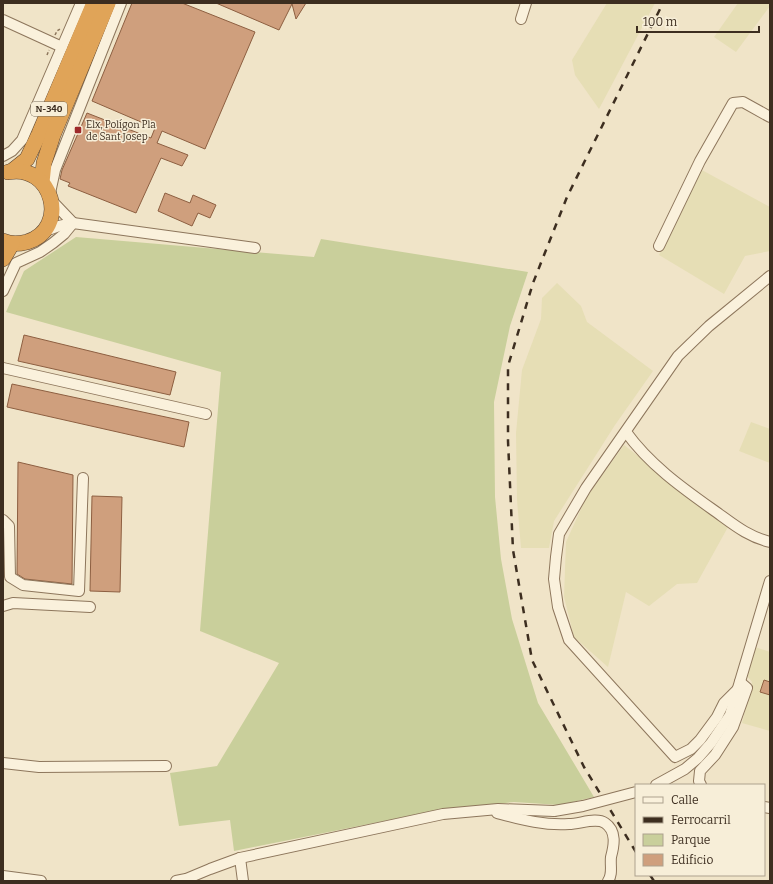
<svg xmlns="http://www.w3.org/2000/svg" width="773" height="884" viewBox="0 0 773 884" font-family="Bitter,serif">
<rect width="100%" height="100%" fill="#f0e4c8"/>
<g fill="#e6deb5">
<path d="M607 3H655L599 109 575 75 572 60Z"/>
<path d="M738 3H770V6L736 52 714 37Z"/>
<path d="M700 169 770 207V251L745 256 724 294 659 255Z"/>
<path d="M557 283 581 306 587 322 653 371 615 425 554 521 549 548H521L517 500 516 433 522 370 541 319 542 298Z"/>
<path d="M751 422 770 429V463L739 451Z"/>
<path d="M624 445 728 527 697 583 677 584 649 606 626 592 608 667 574 637 564 597 566 542 586 498Z"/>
<path d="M755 647 770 652V731L742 723 752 682 746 675Z"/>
</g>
<path fill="#c9cf9b" d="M76 237 314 257 321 239 528 272 510 326 494 402 495 497 501 559 512 619 538 703 594 797 560 805 514 802 444 809 234 851 230 820 179 826 170 773 217 766 279 663 200 631 221 372 6 312 24 271Z"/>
<g fill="#cf9f7d" stroke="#8d5f41">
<path d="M132 3H182L255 32 205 149 162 131 157 143 188 155 182 166 161 158 136 213 68 186 70 183 60 179 62 170 87 113 151 138 155 128 92 101Z"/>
<path d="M216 3H306L296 19 292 4 279 30Z"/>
<path d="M165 193 190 203 193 195 216 205 210 218 198 213 192 226 158 211Z"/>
<path d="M24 335 176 372 170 395 18 361Z"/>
<path d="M12 384 189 422 184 447 7 407Z"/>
<path d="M18 462 73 475 72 584 25 579 17 574Z"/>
<path d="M92 496 122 497 120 592 90 591Z"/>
<path d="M764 680 770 682V695L760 692Z"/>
</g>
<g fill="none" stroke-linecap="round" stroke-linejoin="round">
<g stroke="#8d765c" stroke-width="12">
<g id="minor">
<path d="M521 19 526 3"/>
<path d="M3 20 62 47"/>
<path d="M3 156 12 151 22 140 81 3"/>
<path d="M50 193 55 170 121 3"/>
<path d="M52 201 73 223"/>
<path d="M43 232 59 226 73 223 255 248"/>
<path d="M659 246 700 161 733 103 743 102 770 117"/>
<path d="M3 291 16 263 40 252 53 243 64 234 73 223"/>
<path d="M3 368 206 414"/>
<path d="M626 432C649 464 681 487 712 509 732 523 746 536 770 542"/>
<path d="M3 520 9 526 10 577 23 585 79 591 83 478"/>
<path d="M3 606 13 603 90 607"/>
<path d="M739 688 724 703 717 717 700 740 691 749 675 757 569 640 558 607 554 579 556 557 559 534 586 488 678 356 709 326 770 276"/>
<path d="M3 763 39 767 166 766"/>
<path d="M656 785 685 769 698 758 711 743 730 715 770 581"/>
<path d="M701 785 699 781 700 771 715 755 733 727 747 688 740 682"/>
<path d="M764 807 770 808"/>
<path d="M497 813C520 819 545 826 569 824 580 824 596 817 605 823 617 831 614 846 611 857 610 866 613 874 608 881"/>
<path d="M240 858 243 881"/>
<path d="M3 876 41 881"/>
<path d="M176 881 186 879 210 869 240 858 443 814 498 809 554 811"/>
</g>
</g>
<g stroke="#5b4430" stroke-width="16">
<g id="highway">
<path d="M12 171 27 159 39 134 94 3"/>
<path d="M42 182 44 163 53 135 108 3"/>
<path d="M3 241C11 245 19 244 27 242 70 229 53 163 8 172"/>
<path d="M3 259 12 244"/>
</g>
</g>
<g stroke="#8d765c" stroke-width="1.5" stroke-dasharray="3 2" stroke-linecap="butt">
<path d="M55 35 57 31 60 29"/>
<path d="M47 55 49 50"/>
</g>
<use href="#minor" stroke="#faf1dc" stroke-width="10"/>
<use href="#highway" stroke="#e0a458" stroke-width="15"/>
<g stroke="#3d2e20" stroke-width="2.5" stroke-dasharray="7 7" stroke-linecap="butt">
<path d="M636 852 584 767 532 660 513 550 508 441V366L533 283 567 197 663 3"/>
<path d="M650 875 654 881"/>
</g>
<g stroke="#8d765c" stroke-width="12" stroke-linecap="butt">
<path id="minor-bridge" d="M554 811 583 806 636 792"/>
</g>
<use href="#minor-bridge" stroke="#faf1dc" stroke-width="10"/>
</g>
<rect fill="#9e2a2b" stroke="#f7eed8" stroke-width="1.5" x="74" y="126" width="8" height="8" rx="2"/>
<g text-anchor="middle" stroke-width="3" stroke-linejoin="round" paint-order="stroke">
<rect fill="#f7eed8" stroke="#756857" stroke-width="1" x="31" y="102" width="36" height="14" rx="3"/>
<g font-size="9" font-weight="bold" fill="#3d2e20">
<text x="49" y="112">N-340</text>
</g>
<g font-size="10" fill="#3d2e20" stroke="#f7eed8" text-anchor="start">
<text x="86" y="128">Elx, Polígon Pla<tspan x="86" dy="12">de Sant Josep</tspan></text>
</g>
</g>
<rect width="773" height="884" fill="none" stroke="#3d2e20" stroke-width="8"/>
<rect x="635" y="784" width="130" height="92" fill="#f7eed8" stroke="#ada18e"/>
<rect x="643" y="797" width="20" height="6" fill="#faf1dc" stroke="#ada18e"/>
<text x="671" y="804" font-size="12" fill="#3d2e20">Calle</text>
<rect x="643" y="817" width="20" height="6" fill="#3d2e20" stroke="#ada18e"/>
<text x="671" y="824" font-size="12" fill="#3d2e20">Ferrocarril</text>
<rect x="643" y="834" width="20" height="12" fill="#c9cf9b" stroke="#ada18e"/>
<text x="671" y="844" font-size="12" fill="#3d2e20">Parque</text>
<rect x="643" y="854" width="20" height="12" fill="#cf9f7d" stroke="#ada18e"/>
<text x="671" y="864" font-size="12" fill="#3d2e20">Edificio</text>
<path d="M637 26v6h122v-6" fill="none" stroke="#3d2e20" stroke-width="2"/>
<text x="643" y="26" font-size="12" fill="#3d2e20" stroke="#f7eed8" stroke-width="3" paint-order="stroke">100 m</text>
</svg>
